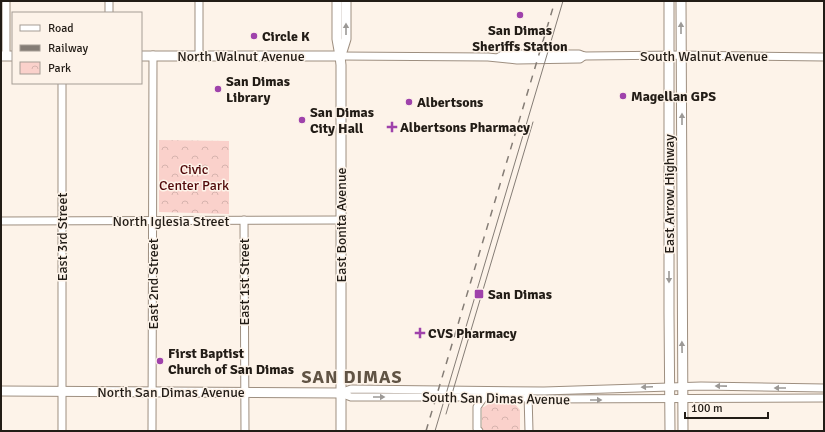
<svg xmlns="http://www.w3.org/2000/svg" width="825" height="432" viewBox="0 0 825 432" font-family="Signika,sans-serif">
<defs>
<pattern id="park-crowns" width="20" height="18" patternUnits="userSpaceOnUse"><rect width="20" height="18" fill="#fad1cb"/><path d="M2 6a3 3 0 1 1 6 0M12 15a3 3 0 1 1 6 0" fill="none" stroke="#d6b3ae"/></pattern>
</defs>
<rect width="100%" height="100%" fill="#fdf3e9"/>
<g fill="url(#park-crowns)">
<path d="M159 140 229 141V214L159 212Z"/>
<path d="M490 403H514L520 410V431L482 430V407H484Z"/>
</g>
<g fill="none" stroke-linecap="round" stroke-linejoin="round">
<g stroke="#9e8f80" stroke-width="9">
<g id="minor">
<path d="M109 13V1"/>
<path d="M6 56V1"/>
<path d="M199 56V1"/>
<path d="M340 56 488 57 517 60 580 59 584 56"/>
<path d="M499 57 504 54H579L584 56 682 55 824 57"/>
<path d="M62 83V431"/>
<path d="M244 220 245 431"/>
<path d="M1 221 341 220"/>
<path d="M340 393 351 397H518L536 399 824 398"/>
<path d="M340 393 351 389 544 391 701 386 824 388"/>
<path d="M528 394 529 431"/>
<path d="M152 431 153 55"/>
<path d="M479 431 477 429V407L484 397"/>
</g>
</g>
<g stroke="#9e8f80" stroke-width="11">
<g id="major">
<path d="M337 1V39L340 56 341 65V431"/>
<path d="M669 1V313L670 431"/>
<path d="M681 1 683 431"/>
<path d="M341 55 346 39V1"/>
<path d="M1 56H13"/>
<path d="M141 56H340"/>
<path d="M1 391 340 393"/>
</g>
</g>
<use href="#minor" stroke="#fff" stroke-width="7"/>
<use href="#major" stroke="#fff" stroke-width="9"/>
<g stroke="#847c75" stroke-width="1">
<path d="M446 414 533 122"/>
<path d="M435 431 563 1"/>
</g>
<path stroke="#847c75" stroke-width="1.5" stroke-dasharray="7 7" stroke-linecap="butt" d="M426 431 555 1"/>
</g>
<defs><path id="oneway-solid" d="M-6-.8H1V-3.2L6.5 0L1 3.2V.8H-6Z"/></defs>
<g fill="#9c9996">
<use href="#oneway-solid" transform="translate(681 28) rotate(-90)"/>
<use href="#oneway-solid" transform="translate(346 29) rotate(-90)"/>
<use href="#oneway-solid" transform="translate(682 119) rotate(-90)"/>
<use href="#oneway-solid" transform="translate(669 277) rotate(90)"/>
<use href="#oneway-solid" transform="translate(682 347) rotate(-91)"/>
<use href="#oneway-solid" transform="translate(721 386) rotate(-179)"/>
<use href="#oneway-solid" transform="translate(647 387) rotate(178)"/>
<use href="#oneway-solid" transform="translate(780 388) rotate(-180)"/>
<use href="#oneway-solid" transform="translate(379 397)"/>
<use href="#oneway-solid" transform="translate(596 400)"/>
</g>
<g fill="#9f42ab" stroke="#fdf3e9" stroke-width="1.5">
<circle cx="520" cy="15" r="4"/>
<circle cx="254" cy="36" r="4"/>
<circle cx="218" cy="89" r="4"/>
<circle cx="623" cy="96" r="4"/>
<circle cx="409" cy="102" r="4"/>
<circle cx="302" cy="120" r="4"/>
<path d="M390 121h4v4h4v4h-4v4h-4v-4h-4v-4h4z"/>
<rect x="474" y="289" width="10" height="10" rx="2"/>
<path d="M418 327h4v4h4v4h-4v4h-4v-4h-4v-4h4z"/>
<circle cx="160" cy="361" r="4"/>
</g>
<g text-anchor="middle" stroke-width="3" stroke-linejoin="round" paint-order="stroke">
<g font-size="14" font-weight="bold" fill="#221c16" stroke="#fdf3e9" text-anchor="start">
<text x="520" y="35" text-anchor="middle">San Dimas<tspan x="520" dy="16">Sheriffs Station</tspan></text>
<text x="262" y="41">Circle K</text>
<text x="226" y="86">San Dimas<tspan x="226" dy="16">Library</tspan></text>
<text x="631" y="101">Magellan GPS</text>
<text x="417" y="107">Albertsons</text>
<text x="310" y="117">San Dimas<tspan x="310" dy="16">City Hall</tspan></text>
<text x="400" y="132">Albertsons Pharmacy</text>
<text x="488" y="299">San Dimas</text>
<text x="428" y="338">CVS Pharmacy</text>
<text x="168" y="358">First Baptist<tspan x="168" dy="16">Church of San Dimas</tspan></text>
</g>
<g font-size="14" fill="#221c16" stroke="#fdf3e9">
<text x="241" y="61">North Walnut Avenue</text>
<text x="704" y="61">South Walnut Avenue</text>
<text transform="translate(669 194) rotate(-90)" y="5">East Arrow Highway</text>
<text x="171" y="226">North Iglesia Street</text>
<text transform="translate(341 225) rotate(-90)" y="5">East Bonita Avenue</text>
<text transform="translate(62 237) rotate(-90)" y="5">East 3rd Street</text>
<text transform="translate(244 282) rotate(-90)" y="5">East 1st Street</text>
<text transform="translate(153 284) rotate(-90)" y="5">East 2nd Street</text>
<text x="171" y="397">North San Dimas Avenue</text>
<text transform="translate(496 398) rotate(1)" y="5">South San Dimas Avenue</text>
</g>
<g font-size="14" fill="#51090a" stroke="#fdf3e9">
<text x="194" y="174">Civic<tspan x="194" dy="16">Center Park</tspan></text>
</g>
<g font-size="18" font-weight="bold" letter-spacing="1" fill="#615445" stroke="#fdf3e9">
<text x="352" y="383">SAN DIMAS</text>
</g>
</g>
<rect width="825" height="432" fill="none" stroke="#221c16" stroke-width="4"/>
<rect x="12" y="12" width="130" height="72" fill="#fdf3e9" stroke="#a59d95"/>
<rect x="20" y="25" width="20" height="6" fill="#ffffff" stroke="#a59d95"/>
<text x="48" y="32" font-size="12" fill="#221c16">Road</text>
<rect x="20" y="45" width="20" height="6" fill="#847c75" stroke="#a59d95"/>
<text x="48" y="52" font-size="12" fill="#221c16">Railway</text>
<rect x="20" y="62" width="20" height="12" fill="url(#park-crowns)" stroke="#a59d95"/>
<text x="48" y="72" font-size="12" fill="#221c16">Park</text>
<path d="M685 412v6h83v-6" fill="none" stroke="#221c16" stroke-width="2"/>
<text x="691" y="412" font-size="12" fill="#221c16" stroke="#fdf3e9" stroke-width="3" paint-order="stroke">100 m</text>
</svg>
